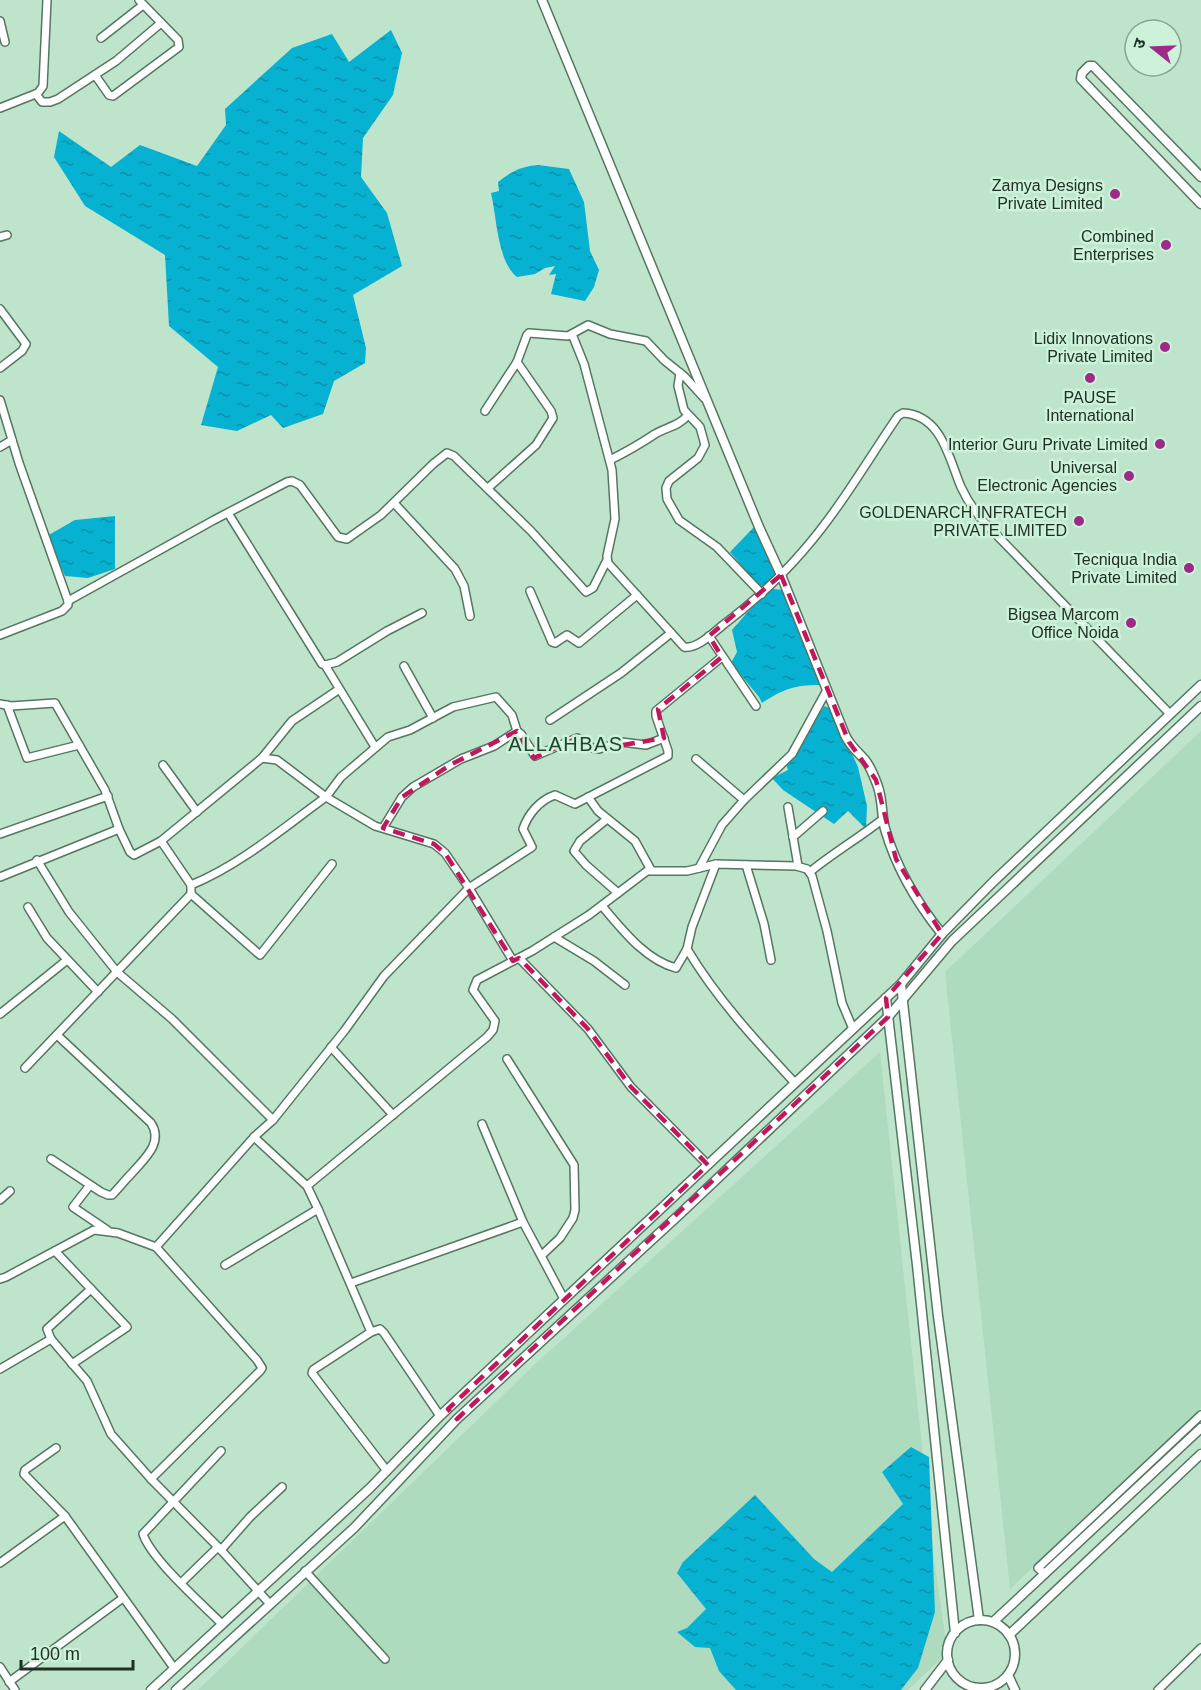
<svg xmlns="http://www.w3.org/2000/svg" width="1201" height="1690" viewBox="0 0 1201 1690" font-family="Arial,'Noto Sans Devanagari',sans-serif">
<defs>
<pattern id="water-ripples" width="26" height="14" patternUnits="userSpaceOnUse" patternTransform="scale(1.5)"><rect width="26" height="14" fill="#07b1d1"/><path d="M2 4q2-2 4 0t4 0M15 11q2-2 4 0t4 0" fill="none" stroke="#0890a9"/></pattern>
</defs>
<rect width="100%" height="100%" fill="#bfe4cc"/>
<g fill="#aedabe">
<path d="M1201 731V1408L1010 1589 945 972Z"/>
<path d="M880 1052 934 1559 945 1635 952 1648 908 1690H198L531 1368Z"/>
</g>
<g fill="url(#water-ripples)">
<path d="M391 30 402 53 393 95 363 138 361 177 387 213 402 266 353 295 366 348 365 363 334 381 323 414 283 428 271 415 237 431 201 425 218 367 169 326 165 255 85 206 54 157 59 131 111 167 140 145 197 166 226 125 225 109 292 48 332 34 349 62Z"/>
<path d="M538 165 569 169 584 202 590 251 599 270 594 287 585 301 551 294 556 274 549 275 555 266 545 268 535 274 517 277C497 261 497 218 491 193L499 191 498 182C510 172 522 166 538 165Z"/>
<path d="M115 516V569L88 578 65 576 47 536 75 520Z"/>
<path d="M754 527 766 548 777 575 761 589 730 552Z"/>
<path d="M773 589 784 590 820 685C795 685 783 689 762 703L759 697 731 663 737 652 732 630 759 599Z"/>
<path d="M824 706 832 709 858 767 867 806 866 829 848 811 834 824 783 790 772 778 788 770 785 761 805 736Z"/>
<path d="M911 1447 929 1457 935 1612 918 1668 901 1690H736L719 1671 710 1648 695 1647 677 1632 687 1628 706 1609 677 1573 683 1562 755 1495 814 1559 832 1572 903 1504 882 1472Z"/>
</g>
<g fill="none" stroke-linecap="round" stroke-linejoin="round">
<g stroke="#557661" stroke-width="10">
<g id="minor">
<path d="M0 21 5 42"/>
<path d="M101 38 143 5"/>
<path d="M95 75 109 95 113 96 179 47 178 40 139 0"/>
<path d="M36 94 42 102H50L58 99 116 61 161 23"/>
<path d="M0 108 38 93 43 86 47 0"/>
<path d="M0 237 7 235"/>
<path d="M0 309 26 344 22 351 0 368"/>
<path d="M572 334 584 364 612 470 615 519 607 556 608 563 684 647C697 649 713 633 723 625 752 603 779 579 803 551 839 510 867 461 898 416L903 413C942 415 949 459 961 487 967 500 975 512 985 523L1170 714"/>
<path d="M680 373 678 386 684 410 700 427 705 445 698 458 669 481 666 488 667 499 679 520 717 547 762 594"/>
<path d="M0 400 19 463 68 601V605L62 611 0 635"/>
<path d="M485 411 517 362"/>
<path d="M0 447 12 440"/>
<path d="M610 460C626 452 640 444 655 434 667 427 679 426 688 415"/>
<path d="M488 488 536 445 553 418 551 411 517 362 527 335 529 333 568 336 588 325 610 334 646 341 664 360 685 377 704 398"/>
<path d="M394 503 455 569 464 586 470 616"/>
<path d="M228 513 322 664 325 665 337 662 387 631 422 613"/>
<path d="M530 591 552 642 555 643 567 635 579 643 637 595"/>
<path d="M68 601 214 520 287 482 292 481 300 485 338 537 347 539 381 515 433 464 447 453 454 456 531 531 586 592 593 588 607 560"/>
<path d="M709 636 756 706"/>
<path d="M325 665 375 747"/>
<path d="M404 666 433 718"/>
<path d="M0 704 11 706 55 703 105 790 119 829 130 852 134 855 161 841 262 758 292 721 338 690"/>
<path d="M7 705 27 758 79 745"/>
<path d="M550 720 621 673 671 633"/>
<path d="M262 758 277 760 326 797 341 777 388 737 410 730 453 707 496 697 512 715 517 731"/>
<path d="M696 759 744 800"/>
<path d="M163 765 197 812"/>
<path d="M588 797 598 811 635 841 651 870"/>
<path d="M788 807 798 866"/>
<path d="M607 819 580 841 574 851 586 865 618 893"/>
<path d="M383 828 402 797 413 787 461 759 494 746 517 731 521 734 535 756 577 738 580 739 592 748 599 749 621 742 646 745 664 738"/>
<path d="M0 834 108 796"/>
<path d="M793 837 823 811"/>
<path d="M161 841 191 885"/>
<path d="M37 860 69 912 117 972 172 1019 273 1120"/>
<path d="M746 865 764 924 771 960"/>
<path d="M699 868 722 825 744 800 792 754 827 690"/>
<path d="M810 872C833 853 859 838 883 819"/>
<path d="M0 877 119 829"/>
<path d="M191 894 260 955 332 864"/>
<path d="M602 906C622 929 645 960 676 968L687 949 692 927 716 864"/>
<path d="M28 907 47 938 98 992"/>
<path d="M554 937 594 961 625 985"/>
<path d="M687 949C717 999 756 1041 795 1083"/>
<path d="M519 958 588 1029 631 1087 708 1165"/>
<path d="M0 1014 67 960"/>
<path d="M331 1047 393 1115"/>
<path d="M507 1059 574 1165 575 1210 573 1218 560 1238 542 1255"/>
<path d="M25 1068 191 894V885C240 865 283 828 326 797L375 826 434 844 445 853 469 888 513 961"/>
<path d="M482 1124 523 1222 564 1299"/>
<path d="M254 1137 307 1186"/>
<path d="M51 1159 101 1192 108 1195H112C119 1188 125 1180 132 1173 144 1159 164 1143 151 1123L57 1035"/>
<path d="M90 1185 73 1207 107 1230"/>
<path d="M0 1200 10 1191"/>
<path d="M318 1209 307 1186 487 1037 493 1030 495 1021 473 990 477 980 532 951 589 915 647 871H687L716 864 796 866 807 869 812 876 827 931 842 1003 853 1029"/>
<path d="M156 1247 254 1137 273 1120 345 1030 384 976 469 888 532 847 523 829C528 814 540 800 555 795L575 804 668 756V751L656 716V711L722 657"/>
<path d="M55 1251 127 1327 72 1364"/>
<path d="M225 1265 318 1209 371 1332 380 1329 384 1333 440 1416"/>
<path d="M0 1279 6 1277 94 1230 118 1233 156 1247 257 1360 262 1368 260 1371 151 1479"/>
<path d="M351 1283 523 1222"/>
<path d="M371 1332 313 1370 312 1373 387 1471"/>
<path d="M51 1339 47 1329 91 1289"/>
<path d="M0 1369 51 1339 87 1381 111 1434 151 1479 221 1550 269 1603"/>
<path d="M56 1448 25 1470 24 1474 65 1516 174 1668"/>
<path d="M221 1451 143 1534C151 1559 202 1604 222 1624"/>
<path d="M221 1550 250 1517 282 1487"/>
<path d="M0 1563 65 1516"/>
<path d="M305 1571 385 1659"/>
<path d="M1045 1574 1038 1568 1201 1415"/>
<path d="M181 1583 218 1547"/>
<path d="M0 1667 15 1690"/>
<path d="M9 1682 123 1598"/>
<path d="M1158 1690 1201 1648"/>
</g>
</g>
<g stroke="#557661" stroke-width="11">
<g id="tertiary">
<path d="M542 0 759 527 781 575 845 735C850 746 857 751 865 760 870 766 874 776 877 784 883 799 881 814 885 829 896 867 917 903 942 934"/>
<path d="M1201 177 1093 66H1089L1082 73 1081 79 1201 204"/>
<path d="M901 984 938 1316 979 1620"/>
<path d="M886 998 917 1265 955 1633"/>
<circle cx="981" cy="1654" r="34"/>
<path d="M993 1622 1201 1428"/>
<path d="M1009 1635 1201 1454"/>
<path d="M1008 1675 1015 1690"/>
<path d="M151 1690 370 1488 440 1416 542 1320 901 984 942 934 993 882 1201 685"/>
<path d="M176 1690 354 1528 457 1419 680 1214 888 1017 952 941 1201 706"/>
<path d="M925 1690 948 1660"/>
</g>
</g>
<use href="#minor" stroke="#fff" stroke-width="7"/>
<use href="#tertiary" stroke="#fff" stroke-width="8"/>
</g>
<path fill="none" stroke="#c2185b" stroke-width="4.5" stroke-dasharray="12 8" stroke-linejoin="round" d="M781 575 849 742 876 780 896 859 942 934 886 998 888 1017 457 1419 448 1409 708 1165 631 1087 588 1029 519 958 513 961 445 853 434 844 383 828 402 797 450 765 517 731 534 758 577 738 600 749 664 738 658 709 722 657 709 636Z"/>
<g fill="#9d2a87" stroke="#ccf2d9" stroke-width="2">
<circle cx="1115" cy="194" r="6"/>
<circle cx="1166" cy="245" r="6"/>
<circle cx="1165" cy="347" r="6"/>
<circle cx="1090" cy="378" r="6"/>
<circle cx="1160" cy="444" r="6"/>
<circle cx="1129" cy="476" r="6"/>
<circle cx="1079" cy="521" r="6"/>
<circle cx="1189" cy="568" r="6"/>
<circle cx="1131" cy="623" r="6"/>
</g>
<g text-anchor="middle" stroke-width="5" stroke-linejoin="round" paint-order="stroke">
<g font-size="16" fill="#212f26" stroke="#ccf2d9" text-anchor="end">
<text x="1103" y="191">Zamya Designs<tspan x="1103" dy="18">Private Limited</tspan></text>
<text x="1154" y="242">Combined<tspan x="1154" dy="18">Enterprises</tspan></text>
<text x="1153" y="344">Lidix Innovations<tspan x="1153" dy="18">Private Limited</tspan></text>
<text x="1090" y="403" text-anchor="middle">PAUSE<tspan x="1090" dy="18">International</tspan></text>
<text x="1148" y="450">Interior Guru Private Limited</text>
<text x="1117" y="473">Universal<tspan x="1117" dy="18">Electronic Agencies</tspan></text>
<text x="1067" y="518">GOLDENARCH INFRATECH<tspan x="1067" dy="18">PRIVATE LIMITED</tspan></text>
<text x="1177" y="565">Tecniqua India<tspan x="1177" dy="18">Private Limited</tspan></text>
<text x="1119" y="620">Bigsea Marcom<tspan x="1119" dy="18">Office Noida</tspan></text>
</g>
<g font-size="20" letter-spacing="1.5" fill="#22422f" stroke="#ccf2d9">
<text x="566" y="751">ALLAHBAS</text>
</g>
</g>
<g transform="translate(1153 48) rotate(288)"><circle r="28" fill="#ccf2d9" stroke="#88a491" stroke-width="1.5"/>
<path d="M0-4.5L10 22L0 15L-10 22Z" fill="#9d2a87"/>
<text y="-9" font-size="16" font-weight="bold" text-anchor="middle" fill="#212f26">उ</text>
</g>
<path d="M21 1660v9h112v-9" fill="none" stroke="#212f26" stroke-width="3"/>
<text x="30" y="1660" font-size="18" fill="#212f26" stroke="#ccf2d9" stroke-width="4.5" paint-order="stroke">100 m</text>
</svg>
